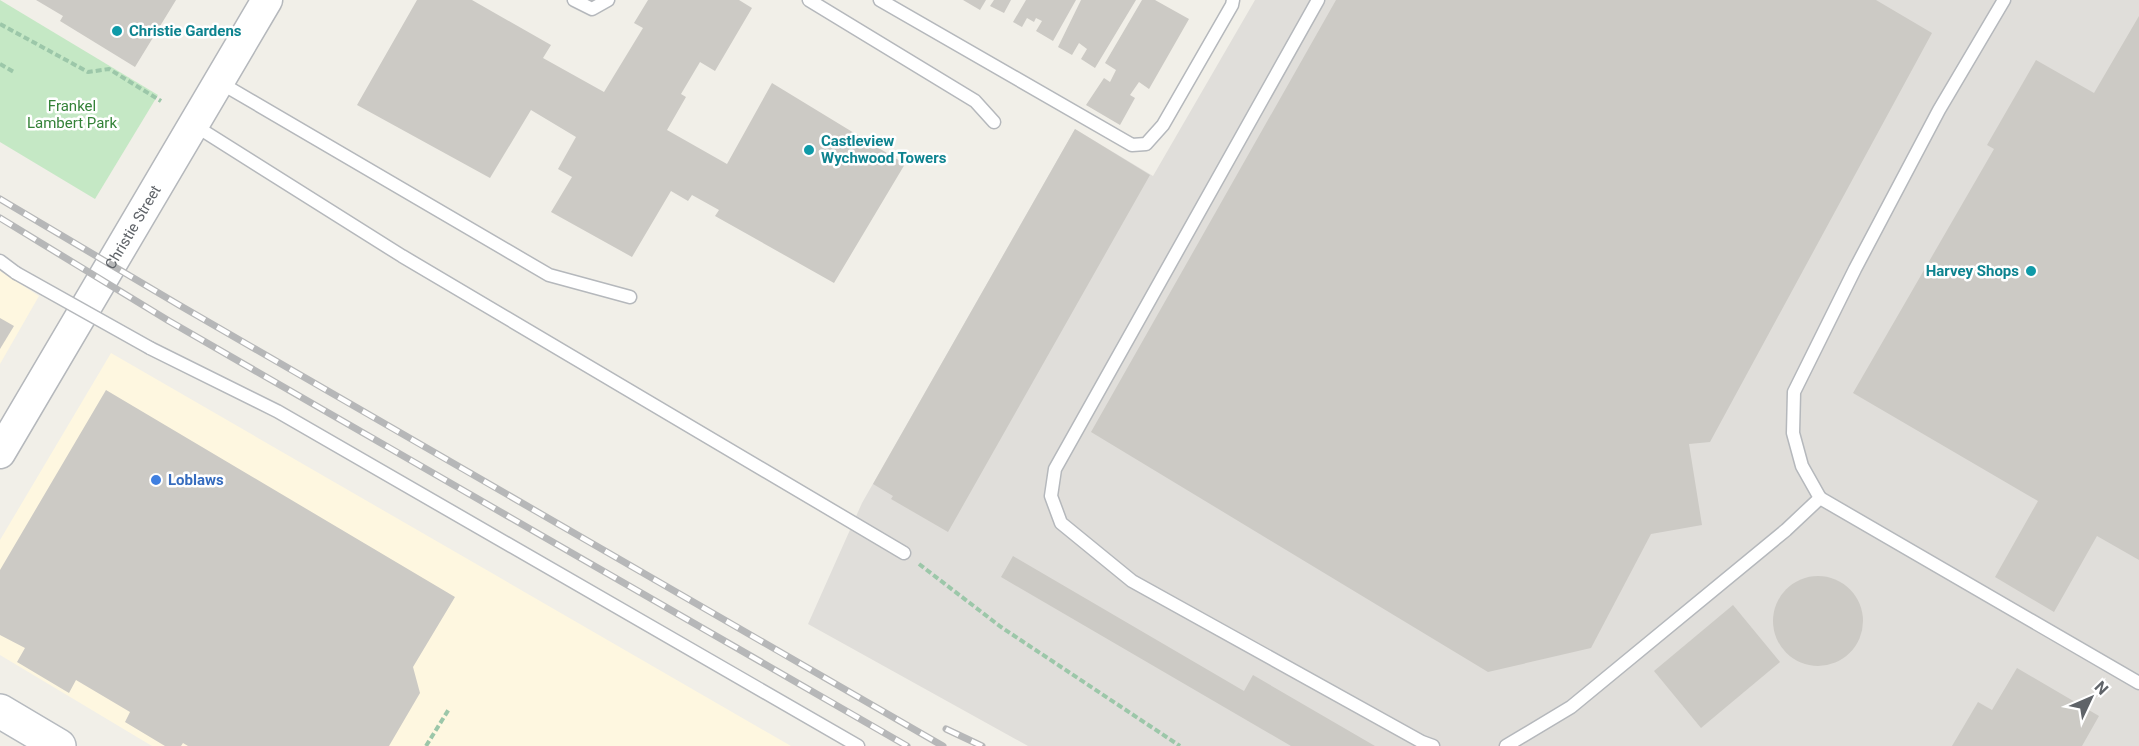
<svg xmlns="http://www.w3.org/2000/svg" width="2139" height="746" viewBox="0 0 2139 746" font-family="Roboto,sans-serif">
<rect width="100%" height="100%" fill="#f1efe8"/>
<g fill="#fef7e0">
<path d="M0 271 39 296 0 364Z"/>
<path d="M111 353 791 746H152L0 655V540Z"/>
</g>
<path fill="#e0deda" d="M1255 0H2139V746H1028L808 624 862 503 1075 129 1153 176Z"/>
<path fill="#c5e8c5" d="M0 0 158 95 95 199 0 142Z"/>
<g fill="#cccac5">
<path d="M36 0H176L135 67 60 21 63 16Z"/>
<path d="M417 0H472L551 45 543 58 604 92 643 28 634 23 648 0H739L752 8 715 71 700 62 681 94 686 97 667 130 727 164 772 83 905 164 834 283 715 216 719 210 692 195 688 201 671 191 632 257 551 212 572 177 558 169 576 137 531 110 490 178 357 105Z"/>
<path d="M963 0H986L980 10Z"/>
<path d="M994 0H1011L1004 13 990 6Z"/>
<path d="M1026 0H1076L1053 41 1036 31 1042 21 1036 18 1034 22 1027 18 1022 27 1013 22Z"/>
<path d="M1081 0H1136L1095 68 1081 59 1087 49 1079 43 1072 55 1058 47Z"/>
<path d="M1142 0H1155L1189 19 1149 89 1139 82 1130 95 1135 98 1120 125 1086 105 1104 78 1110 82 1116 70 1105 63Z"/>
<path d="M1336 0H1876L1932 33 1710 442 1689 444 1702 525 1651 534 1591 648 1488 672 1091 432Z"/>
<path d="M2139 16V560L2097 536 2054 612 1995 577 2038 501 1853 393 1994 149 1987 145 2036 60 2094 93Z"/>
<path d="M1075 129 1150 175 948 532 891 499 893 496 873 484Z"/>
<path d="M0 318 14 326 0 349Z"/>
<path d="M106 390 455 597 413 667 420 693 389 746H188L183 743 181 746H165L125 722 130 712 76 680 69 693 17 662 25 648 0 635V570Z"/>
<path d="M1013 556 1244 691 1253 675 1375 746H1291L1001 577Z"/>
<circle cx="1818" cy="621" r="45"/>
<path d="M1733 605 1780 662 1701 728 1654 671Z"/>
<path d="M2017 668 2099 716 2082 746H1952L1978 702 1992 710Z"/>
</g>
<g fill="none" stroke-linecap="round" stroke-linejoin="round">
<g stroke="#b5b8bc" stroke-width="15">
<g id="service">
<path d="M574 0 592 9 608 0"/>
<path d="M809 0 975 101 994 122"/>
<path d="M880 0 1132 145 1146 144 1163 125 1232 5 1233 0"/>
<path d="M1318 0 1055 469 1051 496 1061 523 1132 581 1422 742 1433 746"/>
<path d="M219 82 549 275 630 297"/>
<path d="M194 125 402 256 904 553"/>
<path d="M0 261 16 273"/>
<path d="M150 348 277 411 858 746"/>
<path d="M1820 498 2139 683"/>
<path d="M1506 746 1571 707 1786 530 1820 498 1802 466 1793 433 1794 392 1855 269 1939 110 2004 0"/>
</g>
</g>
<g stroke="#b5b8bc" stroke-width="33">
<g id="tertiary">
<path id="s1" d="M0 453 267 0"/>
</g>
</g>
<g stroke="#b6babf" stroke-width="36">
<path id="secondary" d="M0 711 59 746"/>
</g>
<g stroke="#9cc7a9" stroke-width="4" stroke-dasharray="6 3" stroke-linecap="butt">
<path d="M0 24 88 72 109 69 161 101"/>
<path d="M0 64 14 72"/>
<path d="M919 564 1001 627 1180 746"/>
<path d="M426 746 449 709"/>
</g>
<use href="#service" stroke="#fff" stroke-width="12"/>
<use href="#tertiary" stroke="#fff" stroke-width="30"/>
<use href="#secondary" stroke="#fff" stroke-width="33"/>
<g stroke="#b6b7b8" stroke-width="7">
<g id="rail">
<path d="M0 199 179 305 943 746"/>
<path d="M0 218 169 321 907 746"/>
<path d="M946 729 982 746"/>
</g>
</g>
<use href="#rail" stroke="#fff" stroke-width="4.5" stroke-dasharray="14" stroke-linecap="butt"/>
<g stroke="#b5b8bc" stroke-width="15" stroke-linecap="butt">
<path id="service-bridge" d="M16 273 150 348"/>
</g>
<use href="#service-bridge" stroke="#fff" stroke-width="12"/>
</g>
<g fill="#0f9aa8" stroke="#fff" stroke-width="2">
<circle cx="117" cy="31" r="6"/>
<circle cx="809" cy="150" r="6"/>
<circle cx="2031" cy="271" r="6"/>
</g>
<circle fill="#3f7fe0" stroke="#fff" stroke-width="2" cx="156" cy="480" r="6"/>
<g text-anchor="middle" stroke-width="5" stroke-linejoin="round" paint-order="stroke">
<g font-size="15" font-weight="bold" fill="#0d838f" stroke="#fff" text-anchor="start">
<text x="129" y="36">Christie Gardens</text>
<text x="821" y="146">Castleview<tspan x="821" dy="17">Wychwood Towers</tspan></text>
<text x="2019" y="276" text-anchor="end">Harvey Shops</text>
</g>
<g font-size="15" fill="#348238" stroke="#fff">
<text x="72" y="111">Frankel<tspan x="72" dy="17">Lambert Park</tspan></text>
</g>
<g font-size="15" fill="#5f6368" stroke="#fff">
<text dy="5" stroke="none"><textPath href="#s1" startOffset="262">Christie Street</textPath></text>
</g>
<g font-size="15" font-weight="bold" fill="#366cbe" stroke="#fff" text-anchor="start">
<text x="168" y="485">Loblaws</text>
</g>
</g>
<g transform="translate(2091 698) rotate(46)" stroke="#ffffff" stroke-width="4.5" paint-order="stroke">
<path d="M0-4.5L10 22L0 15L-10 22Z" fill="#5f6368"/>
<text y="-9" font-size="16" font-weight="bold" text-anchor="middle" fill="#5f6368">N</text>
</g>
</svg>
